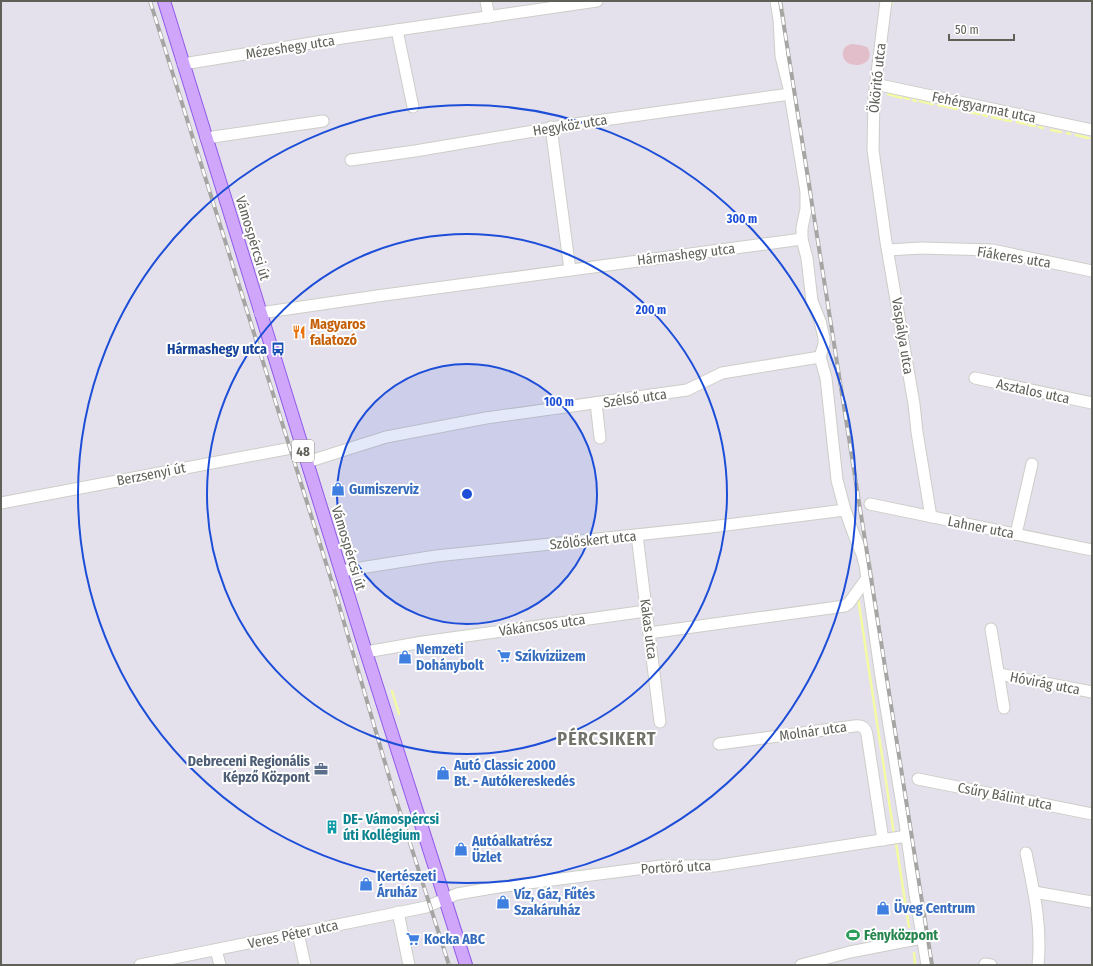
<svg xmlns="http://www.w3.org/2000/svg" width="1093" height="966" viewBox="0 0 1093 966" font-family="'Fira Sans Condensed',sans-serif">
<rect width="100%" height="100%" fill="#e5e1ec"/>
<path fill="#e2beca" d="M852 44 860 45 867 47C880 68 840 72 843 52 844 47 847 45 852 44Z"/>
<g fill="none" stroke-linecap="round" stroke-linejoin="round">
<g stroke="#f3faa2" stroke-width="2.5">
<path d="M891 6 892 1"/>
<path d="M888 94 902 98"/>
<path d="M905 98 909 99"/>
<path d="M913 100 916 101"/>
<path d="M920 101 928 103"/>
<path d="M930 104H933"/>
<path d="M938 105 957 109"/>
<path d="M963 111 979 114"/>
<path d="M983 115 987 116"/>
<path d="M992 117 1001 119"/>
<path d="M1004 120 1011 121"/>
<path d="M1017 122 1026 124"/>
<path d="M1029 125 1035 126"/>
<path d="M1039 127 1043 128"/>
<path d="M1051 130 1061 132"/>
<path d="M1067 133 1070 134"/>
<path d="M1076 135 1088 138"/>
<path d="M1091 138H1092"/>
<path d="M858 598 894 834"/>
<path d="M392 691 399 714"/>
<path d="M896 843 909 927"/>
<path d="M914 953 915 965"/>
</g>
<g stroke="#cccec7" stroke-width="13">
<g id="minor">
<path d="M486 1 489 17"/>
<path d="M776 1 779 19 781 56 789 88 806 192V209L802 228V239L807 258 812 301 820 321 824 338V344L820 357 826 378 837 480 845 510 854 535 862 554 865 565 881 677 905 823 915 894 927 965"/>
<path d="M886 1 874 97 873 150 886 242 914 404 917 432 931 517"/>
<path d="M397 30 413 107"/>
<path d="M183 64 342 38 597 1"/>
<path d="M875 84 1092 130"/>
<path d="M551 127 570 270"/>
<path d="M206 138 323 121"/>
<path d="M351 160 415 151 575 124 790 94"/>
<path d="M888 250 921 248 992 250 1092 271"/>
<path d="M260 313 377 296 802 239"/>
<path d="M975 378 1092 403"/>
<path d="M596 403 600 438"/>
<path d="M307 462 386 437 486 418 687 390 722 373 820 357"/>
<path d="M1 503 302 446"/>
<path d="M870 504 1092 550"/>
<path d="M1016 534 1032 464"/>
<path d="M637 535 660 722"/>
<path d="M341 571 436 556 711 527 845 510"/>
<path d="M991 629 1004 708"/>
<path d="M649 633 845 606 849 603 867 578"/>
<path d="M366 652 423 642 646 611"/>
<path d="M999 674 1092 692"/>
<path d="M719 744 854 726C862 725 866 728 867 735L883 840"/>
<path d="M918 779 1092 814"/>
<path d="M1026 853C1034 892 1042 926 1038 965"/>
<path d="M1034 892 1092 902"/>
<path d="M398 912 409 965"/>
<path d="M298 933 305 965"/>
<path d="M216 950 220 965"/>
<path d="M985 964 991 965"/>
<path d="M140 965 426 907 457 894 498 887 661 866H715L907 836"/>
<path d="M801 965 850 952 922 938"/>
</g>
</g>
<g stroke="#905bea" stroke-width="14">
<path id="major" d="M164 1 366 652 466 965"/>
</g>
<use href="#minor" stroke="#fff" stroke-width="11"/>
<use href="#major" stroke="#d0a6fb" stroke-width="12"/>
<g stroke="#a5a6a3" stroke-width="4">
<g id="rail">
<path d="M150 1 336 595 393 790 449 965"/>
<path d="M780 1 932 965"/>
</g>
</g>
<use href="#rail" stroke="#fff" stroke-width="2.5" stroke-dasharray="8" stroke-linecap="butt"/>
</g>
<circle cx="467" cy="494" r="130" fill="#1d4ed8" fill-opacity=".12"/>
<g fill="none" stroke="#1d4ed8" stroke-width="2">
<circle cx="467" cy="494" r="130"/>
<circle cx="467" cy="494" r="260"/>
<circle cx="467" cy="494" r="389"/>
</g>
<defs>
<g id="restaurant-bare" transform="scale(1.08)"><path d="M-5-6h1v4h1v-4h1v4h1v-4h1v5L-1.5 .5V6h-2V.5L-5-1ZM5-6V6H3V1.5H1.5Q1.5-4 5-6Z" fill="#e8710a" stroke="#fff" stroke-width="2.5" paint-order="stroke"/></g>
<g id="bus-bare" transform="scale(1.08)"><path d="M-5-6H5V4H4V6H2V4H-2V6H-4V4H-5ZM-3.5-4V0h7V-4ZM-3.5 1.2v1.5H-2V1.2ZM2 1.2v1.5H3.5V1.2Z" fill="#1a4fb4" stroke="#fff" stroke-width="2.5" paint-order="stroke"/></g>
<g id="shop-bare" transform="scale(1.08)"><path d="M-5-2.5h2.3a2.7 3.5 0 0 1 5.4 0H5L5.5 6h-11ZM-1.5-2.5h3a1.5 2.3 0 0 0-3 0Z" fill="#3f7fe0" stroke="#fff" stroke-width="2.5" paint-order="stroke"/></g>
<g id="supermarket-bare" transform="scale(1.08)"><path d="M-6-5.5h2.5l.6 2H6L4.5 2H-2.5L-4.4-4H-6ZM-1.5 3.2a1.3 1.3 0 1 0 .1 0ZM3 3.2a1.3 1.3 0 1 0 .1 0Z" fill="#3f7fe0" stroke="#fff" stroke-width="2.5" paint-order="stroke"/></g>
<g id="office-bare" transform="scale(1.08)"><path d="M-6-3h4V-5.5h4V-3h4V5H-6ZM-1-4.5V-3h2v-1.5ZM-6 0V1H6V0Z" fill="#5c6f8a" stroke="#fff" stroke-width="2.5" paint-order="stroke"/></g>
<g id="building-bare" transform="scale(1.08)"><path d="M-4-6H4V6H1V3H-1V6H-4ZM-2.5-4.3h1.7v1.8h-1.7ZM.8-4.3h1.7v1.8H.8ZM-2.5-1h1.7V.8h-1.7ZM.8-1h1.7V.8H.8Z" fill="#0f9aa8" stroke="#fff" stroke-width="2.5" paint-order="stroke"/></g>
<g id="stadium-bare" transform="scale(1.08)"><path d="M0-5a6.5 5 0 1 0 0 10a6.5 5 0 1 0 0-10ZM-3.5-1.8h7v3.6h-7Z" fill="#2e9e5b" stroke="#fff" stroke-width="2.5" paint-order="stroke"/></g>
</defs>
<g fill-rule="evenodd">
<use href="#restaurant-bare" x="299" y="332"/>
<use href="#bus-bare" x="278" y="349"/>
<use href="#shop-bare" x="338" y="489"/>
<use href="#supermarket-bare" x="504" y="656"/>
<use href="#shop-bare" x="405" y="657"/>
<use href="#office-bare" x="321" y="769"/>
<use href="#shop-bare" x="443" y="773"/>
<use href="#building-bare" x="332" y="827"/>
<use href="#shop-bare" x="461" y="849"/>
<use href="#shop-bare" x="366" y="884"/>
<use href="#shop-bare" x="503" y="902"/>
<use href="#shop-bare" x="883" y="908"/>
<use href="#stadium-bare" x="853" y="935"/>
<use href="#supermarket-bare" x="413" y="939"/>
</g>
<g text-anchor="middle" stroke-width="4" stroke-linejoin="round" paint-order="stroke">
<rect fill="#fff" stroke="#8f908b" stroke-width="1" x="292" y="440" width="22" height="22" rx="3"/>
<g font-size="13" font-weight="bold" fill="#5f6159">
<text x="303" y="456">48</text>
</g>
<g font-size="14" fill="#5f6159" stroke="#fff">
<text transform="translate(290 47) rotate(-9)" y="5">Mézeshegy utca</text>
<text transform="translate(877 78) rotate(-84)" y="5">Ököritó utca</text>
<text transform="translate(984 107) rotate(12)" y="5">Fehérgyarmat utca</text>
<text transform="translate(570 125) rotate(-9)" y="5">Hegyköz utca</text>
<text transform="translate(253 238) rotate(73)" y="5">Vámospércsi út</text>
<text transform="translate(686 254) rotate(-7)" y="5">Hármashegy utca</text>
<text transform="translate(1014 257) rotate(9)" y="5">Fiákeres utca</text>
<text transform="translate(903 336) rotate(81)" y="5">Vaspálya utca</text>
<text transform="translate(1033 391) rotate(12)" y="5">Asztalos utca</text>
<text transform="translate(635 398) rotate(-8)" y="5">Szélső utca</text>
<text transform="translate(151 474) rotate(-11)" y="5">Berzsenyi út</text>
<text transform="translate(981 527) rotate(11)" y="5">Lahner utca</text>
<text transform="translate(593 540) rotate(-6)" y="5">Szőlőskert utca</text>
<text transform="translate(349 548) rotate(73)" y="5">Vámospércsi út</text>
<text transform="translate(542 625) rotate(-8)" y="5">Vákáncsos utca</text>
<text transform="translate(649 629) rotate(83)" y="5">Kakas utca</text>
<text transform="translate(1045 683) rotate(11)" y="5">Hóvirág utca</text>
<text transform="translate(813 731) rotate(-8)" y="5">Molnár utca</text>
<text transform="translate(1005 796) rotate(11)" y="5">Csűry Bálint utca</text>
<text transform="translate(676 867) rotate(-3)" y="5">Portörő utca</text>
<text transform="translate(293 934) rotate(-12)" y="5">Veres Péter utca</text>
</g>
<g font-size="14" font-weight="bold" fill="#c56008" stroke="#fff" text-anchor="start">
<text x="310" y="329">Magyaros<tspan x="310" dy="16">falatozó</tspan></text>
</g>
<g font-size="14" font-weight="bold" fill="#164399" stroke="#fff" text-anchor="end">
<text x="267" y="354">Hármashegy utca</text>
</g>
<g font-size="14" font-weight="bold" fill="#366cbe" stroke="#fff" text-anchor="start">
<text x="349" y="494">Gumiszerviz</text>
<text x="416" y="654">Nemzeti<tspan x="416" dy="16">Dohánybolt</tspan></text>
<text x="515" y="661">Szíkvízüzem</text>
<text x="454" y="770">Autó Classic 2000<tspan x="454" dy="16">Bt. - Autókereskedés</tspan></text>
<text x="472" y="846">Autóalkatrész<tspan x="472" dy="16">Üzlet</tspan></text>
<text x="377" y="881">Kertészeti<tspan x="377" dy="16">Áruház</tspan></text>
<text x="514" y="899">Víz, Gáz, Fűtés<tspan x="514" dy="16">Szakáruház</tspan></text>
<text x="894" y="913">Üveg Centrum</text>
<text x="424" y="944">Kocka ABC</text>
</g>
<g font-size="14" font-weight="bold" fill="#4e5e75" stroke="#fff" text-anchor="end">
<text x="310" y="766">Debreceni Regionális<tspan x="310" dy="16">Képző Központ</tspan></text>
</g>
<g font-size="14" font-weight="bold" fill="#0d838f" stroke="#fff" text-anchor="start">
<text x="343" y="824">DE- Vámospércsi<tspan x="343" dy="16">úti Kollégium</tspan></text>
</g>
<g font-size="14" font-weight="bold" fill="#27864d" stroke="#fff" text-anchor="start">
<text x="864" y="940">Fényközpont</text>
</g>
<g font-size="18" font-weight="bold" letter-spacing="1" fill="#72736a" stroke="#fff">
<text x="607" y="745">PÉRCSIKERT</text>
</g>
</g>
<circle cx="467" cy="494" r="6" fill="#1d4ed8" stroke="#fff" stroke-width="2"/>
<g font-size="12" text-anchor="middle" font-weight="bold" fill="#1d4ed8" stroke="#fff" stroke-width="4" stroke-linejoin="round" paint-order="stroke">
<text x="742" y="223">300 m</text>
<text x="651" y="314">200 m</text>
<text x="559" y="406">100 m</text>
</g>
<rect width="1093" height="966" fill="none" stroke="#5f6159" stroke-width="4"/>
<path d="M949 34v6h65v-6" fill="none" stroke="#5f6159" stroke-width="2"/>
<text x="955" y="34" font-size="12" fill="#5f6159" stroke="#ffffff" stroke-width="3" paint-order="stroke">50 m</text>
</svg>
